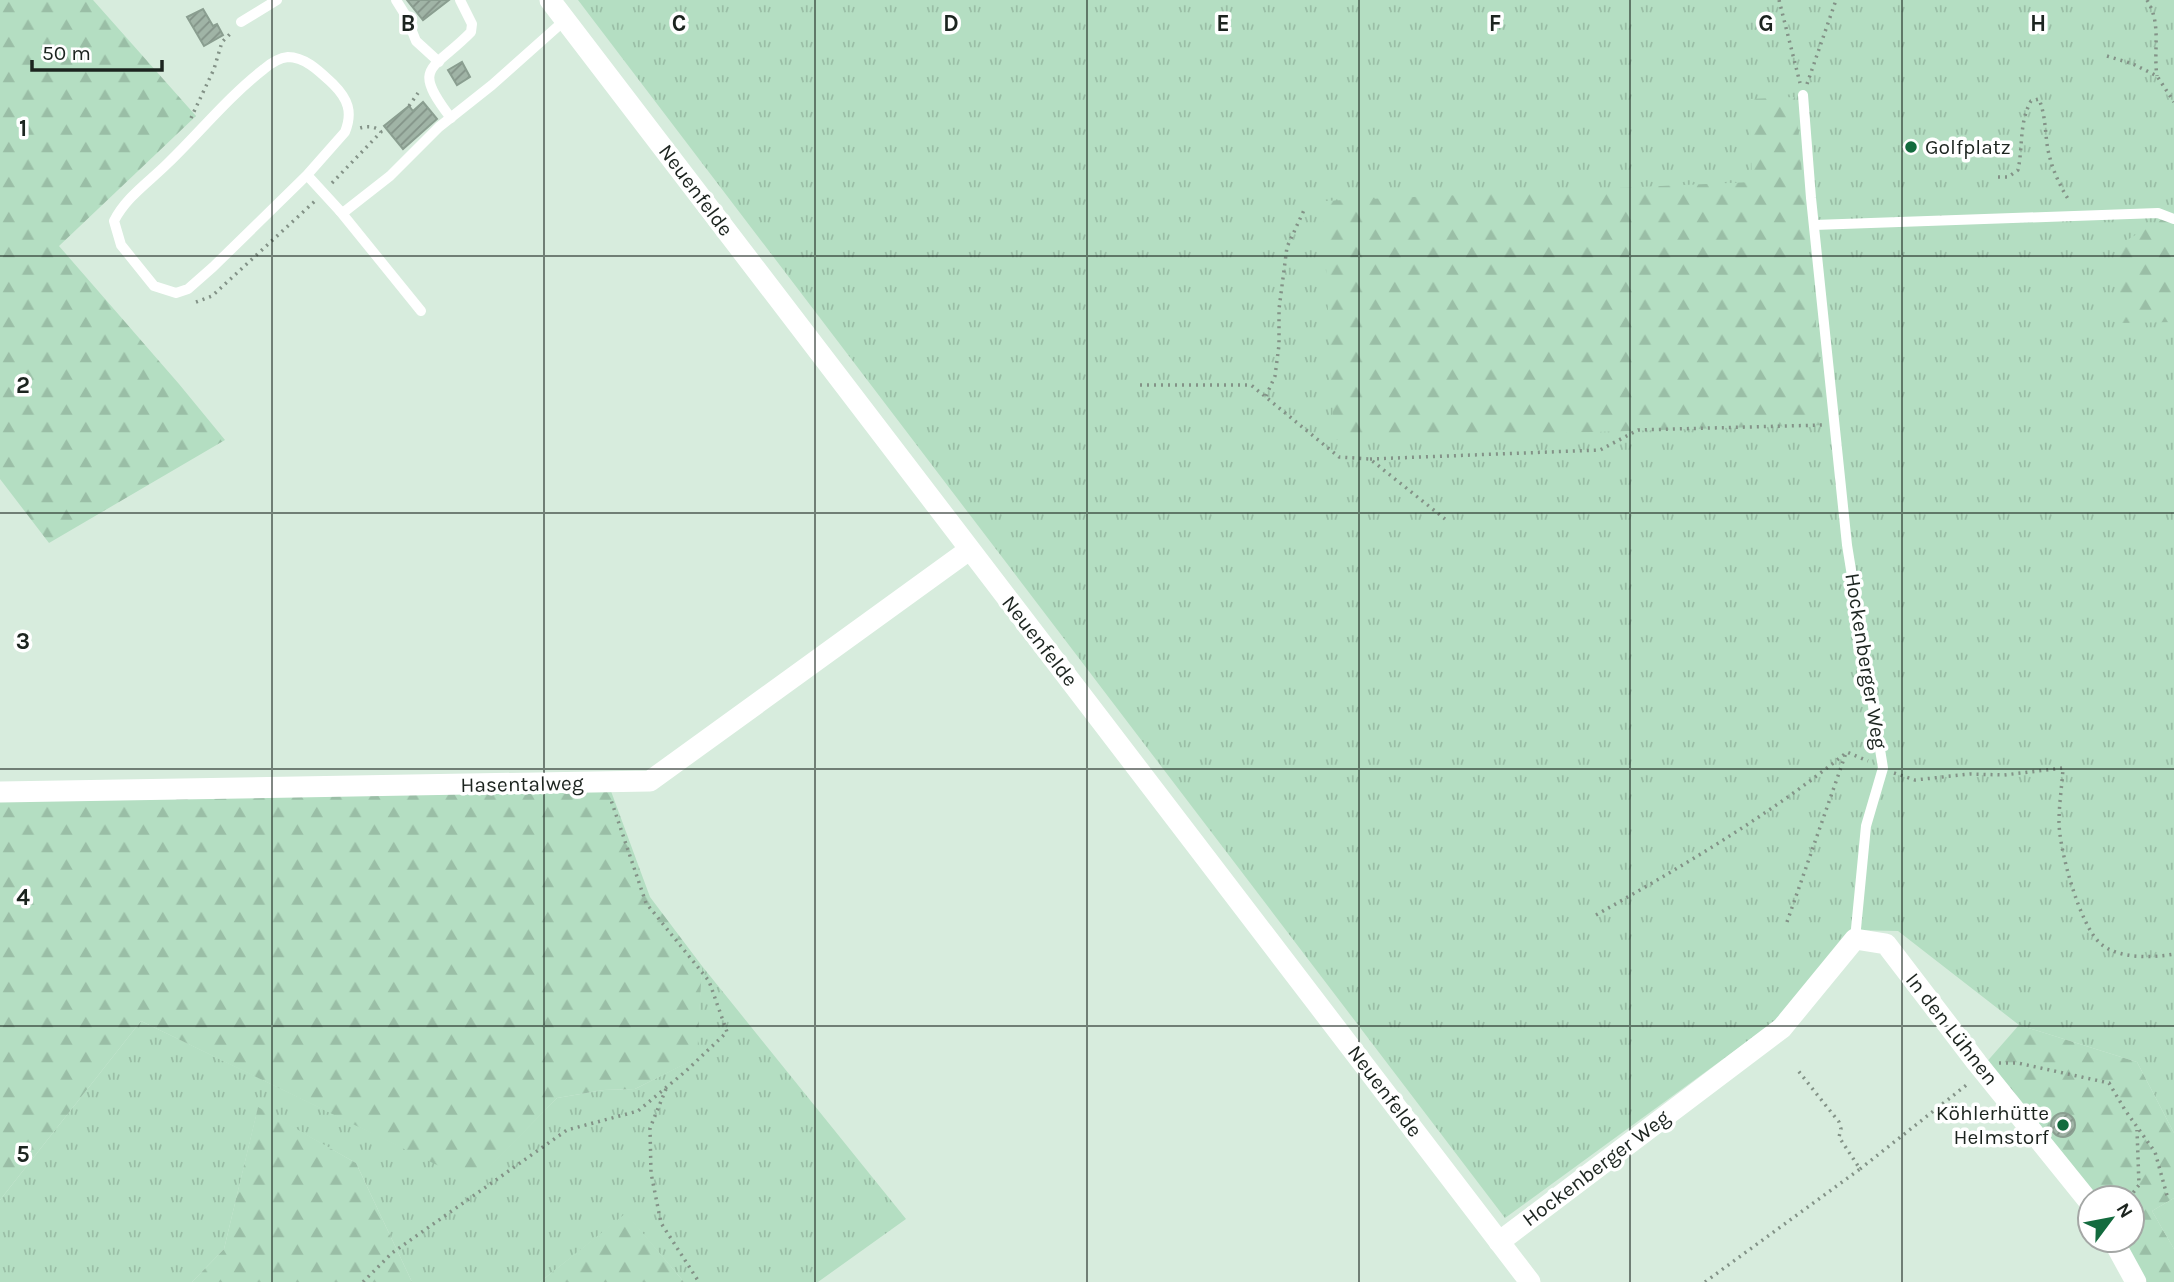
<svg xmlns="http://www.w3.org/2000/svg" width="2174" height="1282" viewBox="0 0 2174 1282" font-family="Karla,sans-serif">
<defs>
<pattern id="grass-tufts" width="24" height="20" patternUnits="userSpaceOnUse" patternTransform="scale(1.75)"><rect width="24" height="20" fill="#b4dec2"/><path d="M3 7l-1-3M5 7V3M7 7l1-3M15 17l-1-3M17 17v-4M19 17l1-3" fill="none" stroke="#9abea6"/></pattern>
<pattern id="forest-firs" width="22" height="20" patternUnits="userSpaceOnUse" patternTransform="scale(1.75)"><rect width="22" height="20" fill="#b4dec2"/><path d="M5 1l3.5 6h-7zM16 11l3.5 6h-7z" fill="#9abea6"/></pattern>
<pattern id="building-hatch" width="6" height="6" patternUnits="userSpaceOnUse" patternTransform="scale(1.75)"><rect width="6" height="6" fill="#a0b4a6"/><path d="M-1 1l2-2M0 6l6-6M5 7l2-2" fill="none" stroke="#829287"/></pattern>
</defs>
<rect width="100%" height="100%" fill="#d7ecdd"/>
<g fill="url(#grass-tufts)">
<path d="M578 0H2174V1133L2137 1062 2019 1025 1898 931 1852 930 1774 1022 1505 1218Z"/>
<path d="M702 966 906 1219 818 1282H684L626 1214 540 1282H412L356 1163 258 1108 224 1249 192 1282H0V1200L141 1021 474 1182 557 1098 604 1090 635 1089 696 1058Z"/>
</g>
<g fill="url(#forest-firs)">
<path d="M0 0H93L196 116 59 246 179 384 225 440 49 543 0 479Z"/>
<path d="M1795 97 1825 425 1334 440 1323 201 1752 182 1749 99Z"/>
<path d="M2174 212V322L2122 323 2117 246Z"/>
<path d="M608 783 650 897 702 966 697 1058 635 1089 604 1090 557 1098 474 1183 141 1021 0 1200V801Z"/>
<path d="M2019 1025 2137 1062 2174 1133V1198L2152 1211 2174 1249V1282H2136L2109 1240H2132V1198H2090L1977 1073Z"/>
<path d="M258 1107 356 1163 412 1282H192L224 1249Z"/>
<path d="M626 1213 684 1282H540Z"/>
</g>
<path fill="#b4dec2" d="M2174 1198V1249L2152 1211Z"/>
<g fill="url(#building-hatch)" stroke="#8a9e90" stroke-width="2">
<path d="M407 0H449L423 20Z"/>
<path d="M203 9 213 26 217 24 223 35 204 46 187 17Z"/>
<path d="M462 62 470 77 457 85 448 70Z"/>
<path d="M423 102 437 119 403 149 384 126 409 106 413 111Z"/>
<circle cx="2063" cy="1125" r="12"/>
</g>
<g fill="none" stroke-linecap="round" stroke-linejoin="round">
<g stroke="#839287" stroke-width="3.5" stroke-dasharray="2 5" stroke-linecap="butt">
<path d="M1779 0 1800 83"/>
<path d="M2147 0C2162 24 2153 50 2157 76"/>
<path d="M2107 56 2133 64 2157 76 2174 102"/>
<path d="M1807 84 1836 0"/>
<path d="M409 106 418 93"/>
<path d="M191 118 214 69 222 42 233 31"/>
<path d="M1998 177H2008L2018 170C2023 147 2019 122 2031 101L2039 99C2045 114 2045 128 2047 144 2050 165 2059 185 2070 202"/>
<path d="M332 183 381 132C376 126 367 126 360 128"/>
<path d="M196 302 212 296 315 201"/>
<path d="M1140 385H1251L1339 457 1370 459 1445 519"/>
<path d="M1266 396 1275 376 1279 345V309L1287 247 1305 208"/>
<path d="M1370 459 1600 450 1638 430 1822 425"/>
<path d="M1894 773 1915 780 1970 774 2004 775 2063 768C2062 786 2059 804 2059 822 2059 849 2080 927 2101 944 2119 959 2152 958 2174 954"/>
<path d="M1596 915C1683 866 1770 815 1847 752L1868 761"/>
<path d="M1787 922 1846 753"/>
<path d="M1999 1063H2018L2109 1083 2125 1110 2155 1152 2168 1199"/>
<path d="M666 1089 650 1128 651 1173 661 1223 699 1282"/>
<path d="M1860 1169 1969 1083"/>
<path d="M2129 1198 2139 1185 2137 1130"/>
<path d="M363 1282 392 1253 567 1130 638 1111 686 1071 727 1032 709 981 646 903 611 800"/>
<path d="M1705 1282 1860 1169 1839 1137 1841 1129 1839 1122 1796 1068"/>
</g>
<g stroke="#fff" stroke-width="10">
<path d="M396 0 406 16 416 41 439 62"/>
<path d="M241 22 277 0"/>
<path d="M1803 95 1811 198 1847 545 1883 768 1866 826 1855 939"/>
<path d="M451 118C410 65 433 71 471 32L472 24 460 0"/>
<path d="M307 175 213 267 188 289 176 293 154 286 121 245 114 221C126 197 149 182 168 163 200 132 229 96 264 69 271 63 279 58 288 57 306 57 321 73 333 84 348 99 353 112 345 132L307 175 340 211 344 212 390 176 439 127 492 85 565 20"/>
<path d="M340 211 421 311"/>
<path d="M1814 225 2158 213 2174 219"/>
</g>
<g stroke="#fff" stroke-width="21">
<path d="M550 0 1530 1282"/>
<path d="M0 792 650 781 969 550"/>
<path d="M2113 1240 2136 1282"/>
<path d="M1499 1242 1782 1028 1855 939 1886 944 1977 1063 2090 1203"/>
</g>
</g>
<path fill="none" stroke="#1c241f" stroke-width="2" stroke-opacity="0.55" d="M272 0V1282M544 0V1282M815 0V1282M1087 0V1282M1359 0V1282M1630 0V1282M1902 0V1282M0 256H2174M0 513H2174M0 769H2174M0 1026H2174"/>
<g fill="#136b3e" stroke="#fff" stroke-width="2.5">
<circle cx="1911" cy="147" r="7"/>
<circle cx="2063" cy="1125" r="7"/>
</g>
<g text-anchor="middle" stroke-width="7" stroke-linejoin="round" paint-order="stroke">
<g font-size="21" fill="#1c241f" stroke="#fff" text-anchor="start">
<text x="1925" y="154">Golfplatz</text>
<text x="2049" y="1120" text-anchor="end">Köhlerhütte<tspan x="2049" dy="24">Helmstorf</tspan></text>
</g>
<g font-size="21" fill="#1c241f" stroke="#fff">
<text transform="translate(696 190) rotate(53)" y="7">Neuenfelde</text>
<text transform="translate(1040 641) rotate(52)" y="7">Neuenfelde</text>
<text transform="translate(1866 661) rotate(81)" y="7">Hockenberger Weg</text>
<text transform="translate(522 784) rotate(-1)" y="7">Hasentalweg</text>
<text transform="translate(1952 1029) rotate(52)" y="7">In den Lühnen</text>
<text transform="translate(1385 1091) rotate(53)" y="7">Neuenfelde</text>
<text transform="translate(1596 1168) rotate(-37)" y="7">Hockenberger Weg</text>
</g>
</g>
<g font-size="23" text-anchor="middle" font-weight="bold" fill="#1c241f" stroke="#fff" stroke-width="7" stroke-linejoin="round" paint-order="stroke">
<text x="408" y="31">B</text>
<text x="679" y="31">C</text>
<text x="951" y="31">D</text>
<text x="1223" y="31">E</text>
<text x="1495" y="31">F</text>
<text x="1766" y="31">G</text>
<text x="2038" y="31">H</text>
<text x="23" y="136">1</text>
<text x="23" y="393">2</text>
<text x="23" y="649">3</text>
<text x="23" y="905">4</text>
<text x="23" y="1162">5</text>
</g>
<g transform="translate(2111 1219) rotate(58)"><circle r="33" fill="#ffffff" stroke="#a4a7a5" stroke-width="2"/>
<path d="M0-5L12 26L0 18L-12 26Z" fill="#136b3e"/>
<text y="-10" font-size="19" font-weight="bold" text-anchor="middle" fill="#1c241f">N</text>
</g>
<path d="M32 60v10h130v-10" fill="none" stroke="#1c241f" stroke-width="3.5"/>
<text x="42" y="60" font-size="21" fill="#1c241f" stroke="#ffffff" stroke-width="5" paint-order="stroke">50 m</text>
</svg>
